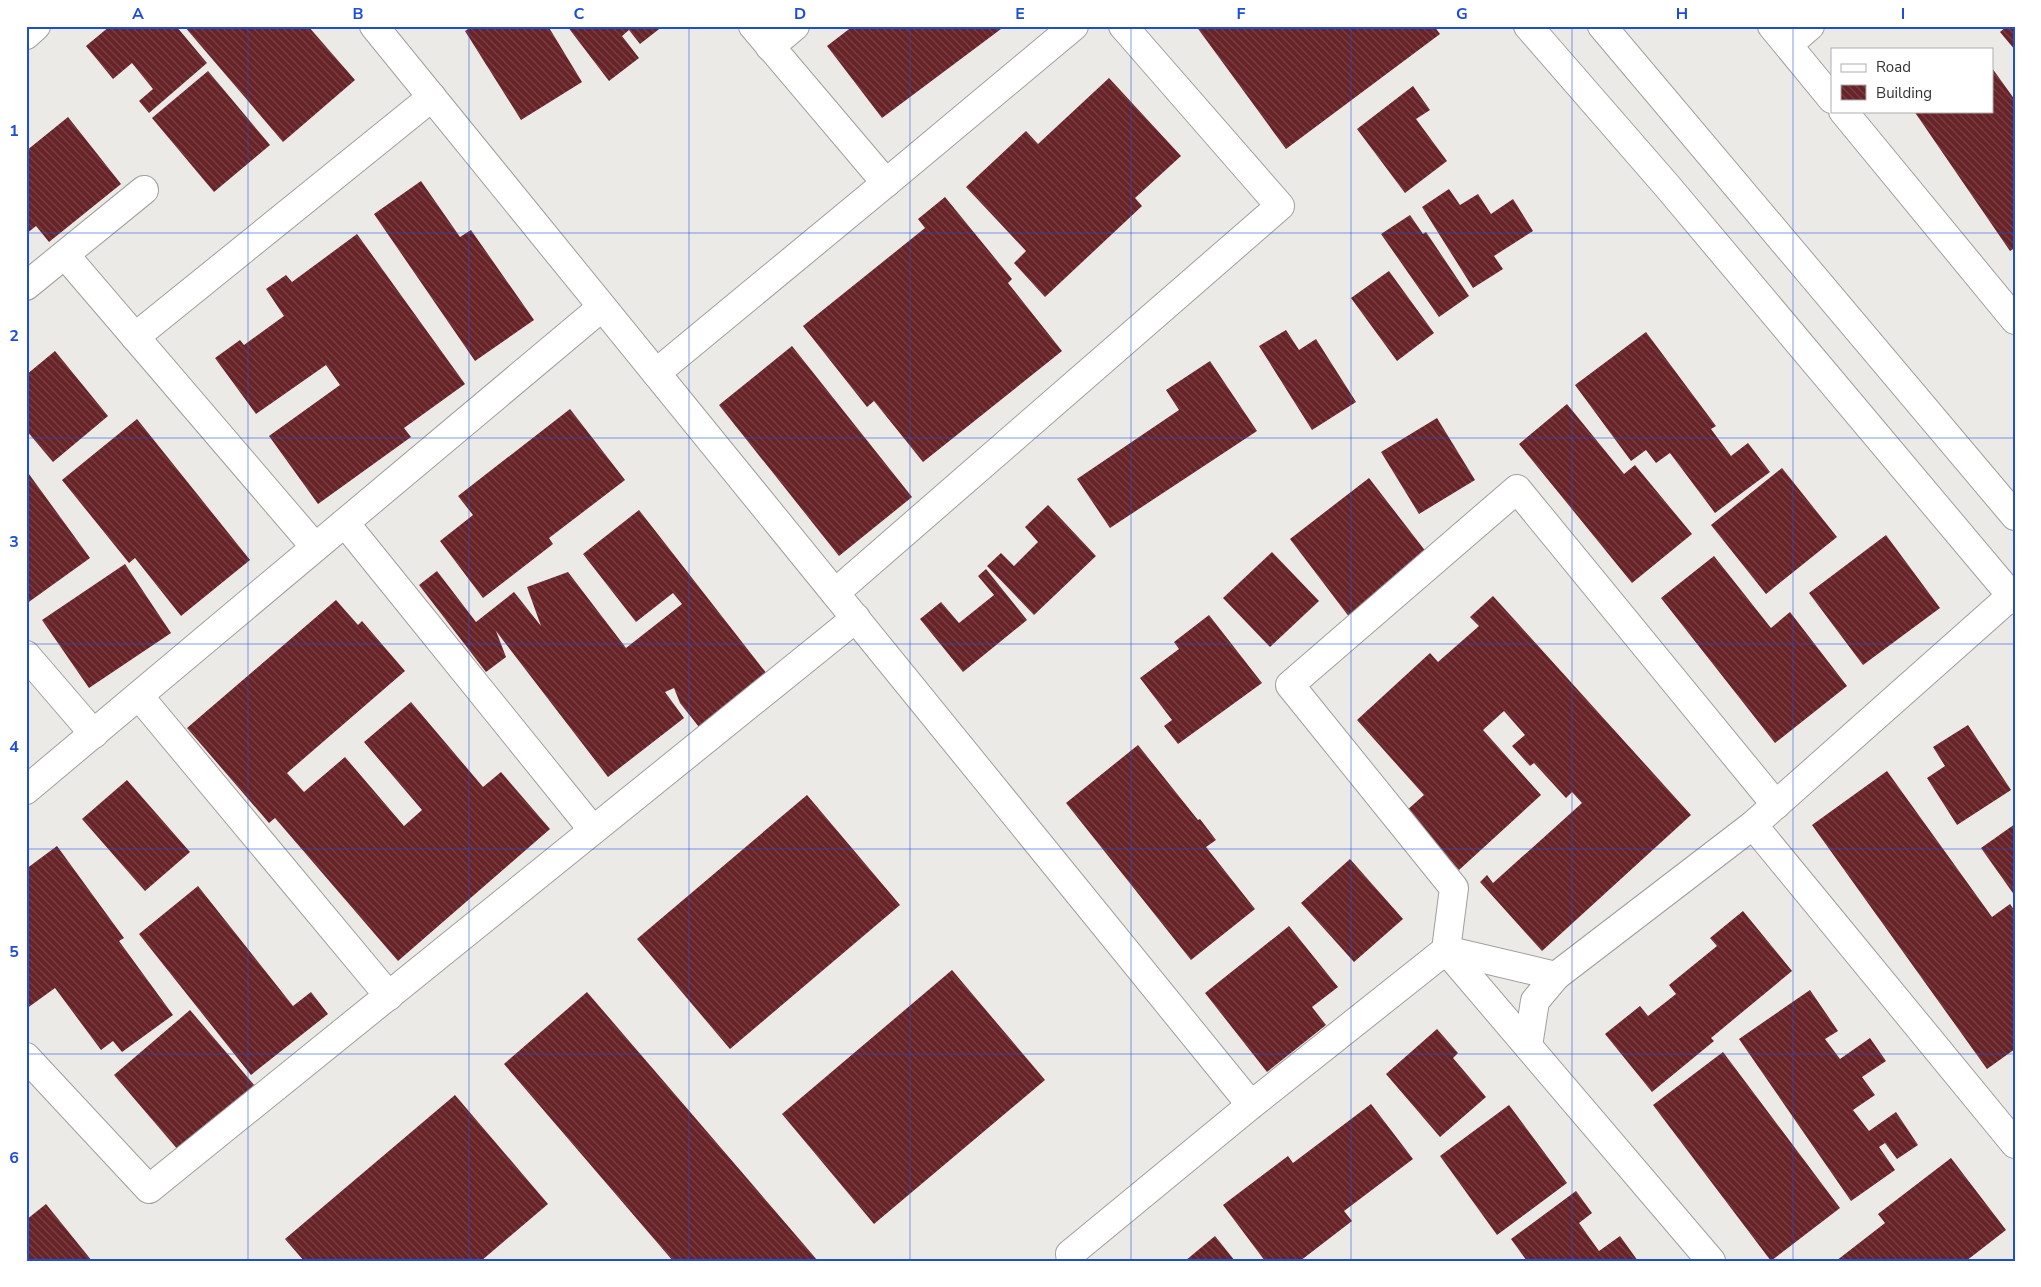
<svg xmlns="http://www.w3.org/2000/svg" width="2041" height="1287" viewBox="0 0 2041 1287" font-family="'Nunito Sans',sans-serif">
<defs>
<pattern id="building-back-hatch" width="6" height="6" patternUnits="userSpaceOnUse" patternTransform="scale(1.25)"><rect width="6" height="6" fill="#672327"/><path d="M-1 5l2 2M0 0l6 6M5-1l2 2" fill="none" stroke="#794346"/></pattern>
</defs>
<rect width="100%" height="100%" fill="#eceae7"/>
<g fill="url(#building-back-hatch)">
<path d="M110 26H176L207 63 149 113 139 101 153 89 132 63 113 79 86 46Z"/>
<path d="M184 26H308L355 80 283 142Z"/>
<path d="M473 26H548L582 82 521 120 465 31Z"/>
<path d="M567 26H663L640 44 629 30 622 36 639 58 609 81Z"/>
<path d="M853 26H1005L882 118 827 46Z"/>
<path d="M1196 26H1434L1440 34 1286 149Z"/>
<path d="M2007 26H2015V50L2000 32Z"/>
<path d="M1992 68 2015 100V248L2010 251 1914 111H1992Z"/>
<path d="M208 71 270 145 214 192 152 118Z"/>
<path d="M1109 78 1181 156 1135 198 1142 206 1045 297 1014 263 1026 251 966 187 1026 131 1038 144Z"/>
<path d="M1413 86 1430 110 1416 119 1447 161 1405 193 1357 129Z"/>
<path d="M68 117 121 184 49 242 36 226 26 234V151Z"/>
<path d="M421 181 460 237 471 230 534 320 475 361 374 214Z"/>
<path d="M1449 189 1460 205 1478 194 1491 214 1513 199 1533 231 1494 256 1503 269 1473 288 1422 207Z"/>
<path d="M945 197 1012 279 1008 283 1062 351 923 462 874 401 867 407 803 326 925 228 918 219Z"/>
<path d="M1410 215 1423 234 1426 232 1469 296 1439 317 1381 234Z"/>
<path d="M357 234 465 384 404 428 411 437 318 504 269 436 340 385 326 365 256 414 215 358 240 340 244 345 284 316 266 289 286 275 292 282Z"/>
<path d="M1389 271 1434 333 1397 361 1351 298Z"/>
<path d="M1286 330 1299 350 1316 339 1356 402 1312 430 1259 346Z"/>
<path d="M1646 332 1716 426 1711 429 1731 456 1748 443 1770 472 1715 513 1670 453 1656 463 1646 450 1631 461 1575 385Z"/>
<path d="M792 346 912 497 839 556 719 405Z"/>
<path d="M55 351 108 416 53 462 26 430V375Z"/>
<path d="M1210 361 1257 431 1110 528 1077 479 1179 410 1166 390Z"/>
<path d="M1567 404 1624 474 1635 465 1692 534 1632 583 1519 444Z"/>
<path d="M570 409 625 480 549 538 553 544 483 598 440 541 473 515 458 496Z"/>
<path d="M1437 418 1475 480 1419 514 1381 452Z"/>
<path d="M137 419 250 560 181 616 135 558 129 563 62 480Z"/>
<path d="M1782 468 1837 537 1766 594 1711 525Z"/>
<path d="M26 470 90 558 26 604Z"/>
<path d="M1369 478 1430 557 1350 618 1290 539Z"/>
<path d="M1048 505 1096 556 1034 615 987 566 1001 553 1014 566 1038 542 1025 527Z"/>
<path d="M639 510 767 674 699 727 680 703 674 688 665 692 684 718 608 777 496 631 506 657 486 672 419 585 437 571 476 622 514 592 541 626 527 587 568 572 626 648 682 604 673 593 636 622 583 554Z"/>
<path d="M1886 535 1940 608 1863 665 1809 593Z"/>
<path d="M1272 552 1319 601 1270 647 1223 598Z"/>
<path d="M1714 556 1771 628 1790 612 1847 686 1775 743 1661 598Z"/>
<path d="M125 564 171 633 89 688 42 620Z"/>
<path d="M986 569 1027 620 963 672 920 619 941 602 959 623 994 595 978 576Z"/>
<path d="M1493 596 1691 815 1542 951 1480 882 1487 875 1493 883 1582 803 1572 792 1566 798 1534 763 1530 766 1512 746 1525 735 1504 711 1483 730 1541 795 1459 870 1406 811 1424 795 1357 720 1430 653 1438 662 1479 626 1470 617Z"/>
<path d="M336 600 358 625 362 621 405 671 287 773 304 792 345 757 404 826 422 810 364 742 411 702 483 787 501 772 550 829 398 961 275 818 269 823 187 728Z"/>
<path d="M1209 615 1262 683 1178 744 1164 726 1172 720 1140 678 1179 649 1174 642Z"/>
<path d="M1968 725 2011 790 1957 825 1927 778 1945 766 1933 747Z"/>
<path d="M1138 745 1198 820 1200 819 1216 840 1206 847 1255 909 1191 960 1066 803Z"/>
<path d="M1887 771 1992 917 2010 904 2015 911V1049L1987 1069 1812 825Z"/>
<path d="M127 780 190 852 145 891 82 819Z"/>
<path d="M807 795 900 905 730 1049 637 939Z"/>
<path d="M2015 824V896L1981 848Z"/>
<path d="M57 846 124 938 119 941 173 1015 122 1052 113 1041 101 1050 55 988 26 1009V869Z"/>
<path d="M1350 859 1403 919 1354 962 1301 903Z"/>
<path d="M198 886 293 1006 311 992 328 1014 251 1075 139 934Z"/>
<path d="M1743 911 1792 971 1711 1038 1714 1041 1652 1092 1605 1034 1640 1006 1648 1016 1676 994 1669 985 1717 946 1710 938Z"/>
<path d="M1289 926 1338 987 1312 1007 1326 1025 1267 1072 1205 993Z"/>
<path d="M952 970 1045 1080 874 1224 782 1114Z"/>
<path d="M1810 990 1838 1031 1825 1039 1840 1059 1870 1038 1886 1061 1862 1077 1875 1095 1853 1110 1869 1131 1896 1112 1918 1145 1897 1159 1885 1143 1879 1147 1895 1170 1851 1201 1739 1039Z"/>
<path d="M587 992 818 1261H673L504 1064Z"/>
<path d="M190 1010 255 1086 179 1151 114 1075Z"/>
<path d="M1437 1029 1458 1053 1453 1058 1486 1097 1440 1137 1386 1074Z"/>
<path d="M1723 1052 1840 1208 1771 1261 1653 1105Z"/>
<path d="M455 1095 548 1204 481 1261H304L285 1239Z"/>
<path d="M1371 1104 1413 1159 1344 1211 1352 1221 1300 1261H1265L1223 1205 1288 1156 1293 1163Z"/>
<path d="M1509 1105 1567 1183 1497 1235 1440 1156Z"/>
<path d="M1951 1158 2006 1230 1966 1261H1836L1885 1223 1878 1214Z"/>
<path d="M1576 1191 1592 1213 1579 1223 1599 1251 1620 1236 1638 1261H1527L1511 1239Z"/>
<path d="M46 1204 92 1261H26V1220Z"/>
<path d="M1215 1236 1235 1261H1185Z"/>
</g>
<g fill="none" stroke-linecap="round" stroke-linejoin="round">
<g stroke="#a19f9c" stroke-width="30">
<g id="street">
<path d="M374 26 1251 1105"/>
<path d="M753 26 886 183 1074 26"/>
<path d="M1772 26 1832 99"/>
<path d="M1788 45 1810 26"/>
<path d="M770 47 795 26"/>
<path d="M1843 111 2015 320"/>
<path d="M65 255 315 547"/>
<path d="M26 286 144 190"/>
<path d="M135 337 432 97"/>
<path d="M656 373 886 183"/>
<path d="M345 523 593 830"/>
<path d="M835 593 1280 206 1123 26"/>
<path d="M26 655 94 734"/>
<path d="M139 696 389 996"/>
<path d="M26 790 602 307"/>
<path d="M1753 825 2015 1144"/>
<path d="M1446 950 1711 1261"/>
<path d="M1446 950 1556 976"/>
<path d="M1528 1046 1535 1001 1556 976 1753 825 2011 596"/>
<path d="M26 1057 149 1189 856 618"/>
<path d="M1071 1261 1070 1254 1251 1105 1446 950 1454 888 1290 685 1517 489 1776 805"/>
</g>
</g>
<g stroke="#a19f9c" stroke-width="30">
<g id="secondary">
<path d="M1528 26 1668 187 2015 600"/>
<path d="M1602 26 2015 516"/>
<path d="M26 35 36 26"/>
</g>
</g>
<use href="#street" stroke="#fff" stroke-width="28"/>
<use href="#secondary" stroke="#fff" stroke-width="28"/>
</g>
<path fill="none" stroke="#1d4ed8" stroke-width="1" stroke-opacity="0.55" d="M248 26V1261M469 26V1261M689 26V1261M910 26V1261M1131 26V1261M1351 26V1261M1572 26V1261M1793 26V1261M26 233H2015M26 438H2015M26 644H2015M26 849H2015M26 1054H2015"/>
<rect width="2041" height="1287" fill="none" stroke="#ffffff" stroke-width="55"/>
<rect x="1831" y="48" width="162" height="65" fill="#ffffff" stroke="#adadad"/>
<rect x="1841" y="64" width="25" height="8" fill="#ffffff" stroke="#adadad"/>
<text x="1876" y="72" font-size="15" fill="#333231">Road</text>
<rect x="1841" y="85" width="25" height="15" fill="url(#building-back-hatch)" stroke="#adadad"/>
<text x="1876" y="98" font-size="15" fill="#333231">Building</text>
<rect x="28" y="28" width="1986" height="1232" fill="none" stroke="#1d4ed8" stroke-width="2"/>
<g font-size="16" text-anchor="middle" font-weight="bold" fill="#1d4ed8">
<text x="138" y="19">A</text>
<text x="358" y="19">B</text>
<text x="579" y="19">C</text>
<text x="800" y="19">D</text>
<text x="1020" y="19">E</text>
<text x="1241" y="19">F</text>
<text x="1462" y="19">G</text>
<text x="1682" y="19">H</text>
<text x="1903" y="19">I</text>
<text x="14" y="136">1</text>
<text x="14" y="341">2</text>
<text x="14" y="547">3</text>
<text x="14" y="752">4</text>
<text x="14" y="957">5</text>
<text x="14" y="1163">6</text>
</g>
</svg>
